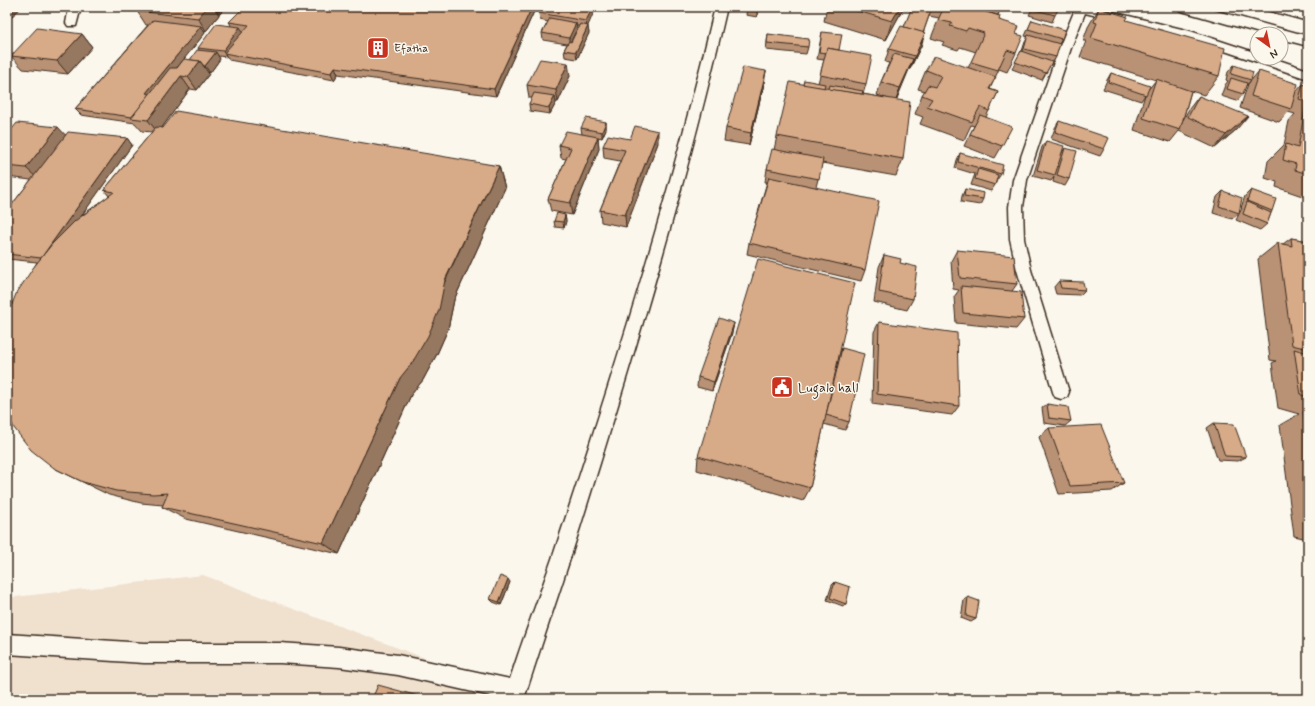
<svg xmlns="http://www.w3.org/2000/svg" width="1315" height="706" viewBox="0 0 1315 706" font-family="Mynerve,sans-serif">
<rect width="100%" height="100%" fill="#fbf7ec"/>
<filter id="ink" filterUnits="userSpaceOnUse"><feTurbulence type="fractalNoise" baseFrequency=".025" numOctaves="2"/><feDisplacementMap in="SourceGraphic" scale="8" xChannelSelector="R" yChannelSelector="G"/><feConvolveMatrix kernelMatrix="1 2 1 2 8 2 1 2 1" color-interpolation-filters="sRGB"/></filter>
<g filter="url(#ink)">
<path fill="#f0e0ce" d="M203 575 478 678 550 699H7V598Z"/>
<g fill="none" stroke-linecap="round" stroke-linejoin="round">
<path fill="#638b90" fill-rule="evenodd" d="M1296 7H1308V11L1297 8Z"/>
<g stroke="#3b2a1e" stroke-width="3">
<g id="lane">
<path d="M69 7H81L76 26H68L66 23Z"/>
<path d="M715 7H727C686 186 632 362 577 537 560 591 541 645 524 699H504L398 675 339 667 280 663H144L7 654V634L144 643H280L339 647 398 655 510 679C523 638 539 597 553 556 613 375 671 193 715 7Z"/>
<path d="M1076 7H1092L1190 31 1257 53V58H1273L1308 70V79L1183 37 1085 13 1071 48 1027 180 1023 207 1024 239 1031 270 1069 392 1067 397 1061 399 1055 397 1053 392 1017 270 1010 239 1009 207 1013 180 1059 48Z"/>
</g>
</g>
<g stroke="#3b2a1e" stroke-width="3">
<g id="highway">
<path d="M1176 7H1202L1308 36V46L1281 39V34H1263L1178 10Z"/>
<path d="M1265 7H1292L1308 11V21L1267 10Z"/>
</g>
</g>
<use href="#lane" fill="#fbf7ec" fill-rule="evenodd"/>
<use href="#highway" fill="#fbf7ec" fill-rule="evenodd"/>
</g>
<g fill="#b99275" stroke="#3b2a1e" fill-rule="evenodd">
<path d="M141 7H226L220 14H218L219 15 206 31H204L205 33 176 68H177L190 60 199 50 198 48 231 25 229 22 244 7H536L496 96 338 74 334 80 229 60 227 57 218 56 220 59 210 73 208 72 209 74 197 90 190 89 162 127 499 166 505 188 454 300 448 329 437 354 423 380 411 395 339 554 186 519 162 507 163 505 141 503 109 495 54 468 9 313 37 262 7 259V211L31 180 7 177V130L10 132 127 138 132 145 81 216 109 196 104 190 152 132 142 131 135 123 81 115 75 109 148 25H146L137 11Z"/>
<path d="M542 7H596L587 26 589 33 577 59 565 57 564 50 567 44 543 40 542 33 548 22 540 20 539 13ZM577 26H579L571 42Z"/>
<path d="M747 7H759V11L757 17 746 15Z"/>
<path d="M827 7H904L886 40 824 21Z"/>
<path d="M911 7H926L925 9 929 10 930 7H1001L998 15 999 20 1016 34V53L1007 72 999 69 990 89 998 92 986 117 1002 146 995 158 964 146 974 126 971 125 964 140 920 124 923 117 915 114 922 95 925 91 918 89 926 70 968 68 976 52 960 47 958 50 942 45 944 42 931 38 939 18 929 16 923 33H925L921 46 910 69H909L896 100 903 159 896 176 822 163 816 187 865 270 861 281 747 254 749 243 767 182H765L767 169 774 150 777 136 803 85 818 83 824 60 817 59 822 32 839 50 866 84 863 94 889 99 877 95 881 82 889 63 885 62 889 49 904 27 912 8Z"/>
<path d="M1033 7 1055 15 1052 22 1029 15Z"/>
<path d="M1099 8 1126 20 1219 76 1204 95 1191 91 1183 120 1189 109 1199 96 1237 129 1215 148 1179 131 1170 142 1134 130 1145 95 1141 101 1103 89 1107 80 1111 73 1147 91 1156 80 1080 57 1086 41H1083L1088 27Z"/>
<path d="M1032 20 1062 39 1059 44 1056 57 1052 64H1051L1042 80 1012 69 1021 51H1022L1025 42 1028 37 1025 36Z"/>
<path d="M82 34 92 47 68 74 23 69 11 56Z"/>
<path d="M768 34 808 47 806 54 766 50Z"/>
<path d="M1234 65 1251 80 1245 87 1243 94 1237 101 1221 96 1225 85 1228 81 1226 80 1228 72Z"/>
<path d="M1259 71 1296 92 1303 84 1308 86V198L1276 187 1277 182 1265 178 1268 161 1284 145 1289 121 1295 114 1288 112 1279 122 1240 108 1248 84Z"/>
<path d="M570 76 558 102H556V103L550 114 530 111 529 104 532 98H529L527 85Z"/>
<path d="M764 84 749 145 724 141 726 128Z"/>
<path d="M1059 121 1104 149 1100 156 1051 139 1055 128Z"/>
<path d="M606 122V129L602 138 598 137 599 149 572 215 551 211 548 199 566 159 561 158 559 145 582 134 581 128Z"/>
<path d="M630 139 658 143 626 227 601 222 600 210 620 161 604 158 603 146Z"/>
<path d="M1046 141 1061 154 1065 148 1069 179 1065 186 1053 182 1054 177 1051 181 1033 176 1042 147Z"/>
<path d="M960 153 1001 174 997 180 995 185 991 191 971 185 975 174 955 168 957 160Z"/>
<path d="M965 189 983 199 980 205 961 202 962 196Z"/>
<path d="M1251 190 1272 211 1271 213 1267 224 1260 230 1236 220 1242 208H1241L1245 196Z"/>
<path d="M1223 191 1239 213 1232 219 1213 213 1217 197Z"/>
<path d="M565 215 566 221 564 228 555 227 554 221Z"/>
<path d="M1291 238 1308 241V539L1294 536 1280 425 1299 414 1278 408 1272 363 1276 361 1270 360 1258 259 1278 243 1283 244Z"/>
<path d="M957 250 1017 284 1012 291 1024 319 1016 329 956 323 954 297 959 290 953 289 951 261Z"/>
<path d="M884 255 900 263 913 299 907 310 874 302 879 267Z"/>
<path d="M1059 281 1085 290 1080 295 1056 294 1054 287Z"/>
<path d="M879 322 959 406 952 415 872 404 874 332Z"/>
<path d="M734 323 732 333 712 391 697 387 698 377Z"/>
<path d="M842 348 849 422 845 430 824 424 810 488 803 501 697 470 698 456 840 353Z"/>
<path d="M1047 404 1071 421 1065 426 1044 423 1042 408Z"/>
<path d="M1214 423 1246 457 1238 461 1218 460 1207 428Z"/>
<path d="M1049 428 1124 483 1112 491 1059 494 1039 437Z"/>
<path d="M510 582 501 605 493 602 490 599Z"/>
<path d="M835 582 846 604 843 606 827 600 832 585Z"/>
<path d="M968 597 976 619 971 622 961 618 964 600Z"/>
</g>
<g fill="#96775f" stroke="#3b2a1e">
<path d="M7 7H22L7 21Z"/>
<path d="M207 7H214L219 15 206 31 198 18Z"/>
<path d="M217 7H226L220 14 216 8Z"/>
<path d="M532 7H536L496 96 494 89Z"/>
<path d="M593 7H596L587 28 586 21Z"/>
<path d="M759 7V11L757 17V10Z"/>
<path d="M900 7H904L886 40 892 21Z"/>
<path d="M576 23 577 29 569 45V38Z"/>
<path d="M201 26 205 33 151 100 146 93Z"/>
<path d="M588 26 589 33 577 59 576 52Z"/>
<path d="M240 27 244 33 224 53 227 57 223 51Z"/>
<path d="M925 33 921 46 910 69 915 56Z"/>
<path d="M82 34 92 47 68 74 57 61Z"/>
<path d="M216 52 220 59 210 73 205 66Z"/>
<path d="M913 59 908 72 896 101 900 88Z"/>
<path d="M200 61 209 74 197 90 188 77Z"/>
<path d="M568 63 570 76 558 102 556 90Z"/>
<path d="M335 67 338 74 334 80 331 73Z"/>
<path d="M766 71 764 84 749 145 751 133Z"/>
<path d="M181 76 190 89 158 133 148 120Z"/>
<path d="M555 96 556 103 550 114 549 108Z"/>
<path d="M1248 116 1237 129 1215 148 1226 135Z"/>
<path d="M606 122V129L602 138V132Z"/>
<path d="M58 127 70 140 39 180 26 168Z"/>
<path d="M7 130 19 141 7 156Z"/>
<path d="M658 131V143L626 227 625 215Z"/>
<path d="M598 137 599 149 572 215 570 203Z"/>
<path d="M127 138 132 145 48 263 41 258Z"/>
<path d="M499 166 505 188 454 300 448 329 437 354 423 380 411 395 339 554 323 543Z"/>
<path d="M565 215 566 221 564 228 563 222Z"/>
<path d="M734 323 732 333 712 391 714 382Z"/>
<path d="M508 579 510 582 501 605 499 602Z"/>
<path d="M44 697 64 699H43Z"/>
</g>
<g fill="#d7aa88" stroke="#3b2a1e">
<path d="M141 7H207L198 18 137 11Z"/>
<path d="M244 7H532L494 89 335 67 331 73 224 53 249 25 229 22Z"/>
<path d="M542 7H593L586 21 539 13Z"/>
<path d="M747 7H759L757 10 747 8Z"/>
<path d="M844 7H900L892 21Z"/>
<path d="M912 7H917L931 10 923 33 904 27Z"/>
<path d="M944 7H956L968 10 969 7 1000 16 999 20 1019 26 1016 34 1023 36 1016 53 1007 50 998 70 971 62 984 33 968 28 966 31 950 26 952 23 938 20Z"/>
<path d="M956 7H1001L998 15 969 7 968 10Z"/>
<path d="M1033 7H1055L1059 8 1055 15 1032 9Z"/>
<path d="M1099 8 1128 17 1126 20 1225 48 1219 76 1091 38 1097 23 1094 22Z"/>
<path d="M550 18 576 23 569 38 542 33Z"/>
<path d="M153 20 201 26 146 93 150 94 132 117 75 109Z"/>
<path d="M1032 20 1065 30 1062 39 1028 29Z"/>
<path d="M216 24 240 27 223 51 198 48Z"/>
<path d="M580 24 588 26 576 52 564 50 569 41 571 42Z"/>
<path d="M901 26 925 33 915 56 889 49Z"/>
<path d="M37 28 82 34 57 61 11 56Z"/>
<path d="M822 32 842 34 839 50 827 48 826 53 819 52Z"/>
<path d="M768 34 809 39 808 47 767 43Z"/>
<path d="M1028 35 1060 44 1056 57 1024 49Z"/>
<path d="M827 48 872 56 866 84 820 75Z"/>
<path d="M197 50 216 52 205 66H204L200 61 190 60Z"/>
<path d="M1021 51 1052 62 1046 73 1015 62Z"/>
<path d="M894 54 913 59 900 88 881 82Z"/>
<path d="M934 56 996 77 989 89 998 92 989 111 980 107 972 122 927 106 932 99 922 95 928 85 935 87 941 76 926 70Z"/>
<path d="M184 59 200 61 188 77 181 76 148 120 131 118 170 68H177Z"/>
<path d="M540 59 568 63 556 90 527 85Z"/>
<path d="M1234 65 1253 72 1251 80 1231 74Z"/>
<path d="M743 67 766 71 751 133 726 128Z"/>
<path d="M1259 71 1298 84 1291 109 1251 96Z"/>
<path d="M1111 73 1150 86 1146 95 1108 82Z"/>
<path d="M1231 78 1247 83 1243 94 1227 89Z"/>
<path d="M1156 79 1191 91 1180 130 1143 118Z"/>
<path d="M804 80 825 84 824 88 803 85Z"/>
<path d="M790 82 910 102 903 159 777 136Z"/>
<path d="M1303 84 1308 86V102L1299 99Z"/>
<path d="M830 85 863 91 862 94 829 89Z"/>
<path d="M534 93 555 96 549 108 529 104Z"/>
<path d="M1199 96 1248 116 1226 135 1188 117Z"/>
<path d="M1306 103H1308V174L1295 170 1296 164 1283 160 1286 144 1298 148Z"/>
<path d="M176 111 499 166 445 280 439 310 428 336 412 363 400 378 323 543 162 507 168 493 153 494 116 491 83 482 54 468 31 450 14 428 7 413V317L16 294 33 268 52 244 75 221 114 192 104 190 156 127 163 128Z"/>
<path d="M980 115 1012 127 1002 146 970 134Z"/>
<path d="M586 118 606 122 602 132 581 128Z"/>
<path d="M1059 121 1109 138 1104 149 1055 132Z"/>
<path d="M17 123 58 127 26 168 7 166V135Z"/>
<path d="M635 126 658 131 625 215 600 210 625 150 603 146 608 135 630 139Z"/>
<path d="M566 131 598 137 570 203 548 199 571 148 559 145Z"/>
<path d="M68 132 127 138 41 258 7 254V211Z"/>
<path d="M1046 141 1064 146 1055 175 1037 170Z"/>
<path d="M1065 148 1077 151 1069 179 1057 175Z"/>
<path d="M772 149 823 159 819 179 767 169Z"/>
<path d="M960 153 1003 165 1001 174 958 162Z"/>
<path d="M978 169 998 175 995 185 975 179Z"/>
<path d="M769 177 879 201 865 270 749 243Z"/>
<path d="M965 189 984 193 983 199 964 196Z"/>
<path d="M1251 190 1276 199 1272 211 1247 201Z"/>
<path d="M1223 191 1242 198 1239 213 1219 206Z"/>
<path d="M1247 202 1271 213 1267 224 1243 214Z"/>
<path d="M557 213 565 215 563 222 554 221Z"/>
<path d="M1291 238 1308 241V349L1292 345 1278 243 1292 246Z"/>
<path d="M957 250 1014 256 1017 284 960 278Z"/>
<path d="M884 255 901 259 900 263 917 267 913 299 879 292Z"/>
<path d="M758 259 855 283 810 488 698 456Z"/>
<path d="M1059 281 1083 282 1085 290 1061 288Z"/>
<path d="M961 286 1021 292 1024 319 963 313Z"/>
<path d="M719 318 734 323 714 382 698 377Z"/>
<path d="M879 322 957 333 959 406 877 394Z"/>
<path d="M842 348 864 354 849 422 826 415Z"/>
<path d="M1294 349 1308 353V397L1301 395Z"/>
<path d="M1047 404 1068 407 1071 421 1049 418Z"/>
<path d="M1303 412 1308 413V447Z"/>
<path d="M1214 423 1234 424 1246 457 1225 456Z"/>
<path d="M1101 425 1124 483 1070 486 1049 428Z"/>
<path d="M500 576 508 579 499 602 490 599Z"/>
<path d="M835 582 850 587 846 604 830 598Z"/>
<path d="M968 597 979 601 976 619 966 616Z"/>
<path d="M378 685 429 699H372Z"/>
<path d="M44 697 43 699H30Z"/>
</g>
</g>
<defs>
<g id="building-square" transform="scale(1.15)"><rect x="-9" y="-9" width="18" height="18" rx="4" fill="#c8321e" stroke="#fbf7ec"/><path d="M-4-6H4V6H1V3H-1V6H-4ZM-2.5-4.3h1.7v1.8h-1.7ZM.8-4.3h1.7v1.8H.8ZM-2.5-1h1.7V.8h-1.7ZM.8-1h1.7V.8H.8Z" fill="#fff"/></g>
<g id="civic-square" transform="scale(1.15)"><rect x="-9" y="-9" width="18" height="18" rx="4" fill="#c8321e" stroke="#fbf7ec"/><path d="M-.6-6.5H3V-4.5H.6V-3L4-1V1h2V6H-6V1h2V-1L-.6-3ZM-1.2 2.5V6h2.4V2.5Z" fill="#fff"/></g>
</defs>
<g fill-rule="evenodd">
<use href="#building-square" x="378" y="48"/>
<use href="#civic-square" x="782" y="387"/>
</g>
<g text-anchor="middle" stroke-width="3" stroke-linejoin="round" paint-order="stroke">
<g font-size="12" fill="#3b2a1e" stroke="#fbf7ec" text-anchor="start">
<text x="394" y="52">Efatha</text>
</g>
<g font-size="14" fill="#3b2a1e" stroke="#fbf7ec" text-anchor="start">
<text x="798" y="392">Lugalo hall</text>
</g>
</g>
<rect width="1315" height="706" fill="none" stroke="#fbf7ec" stroke-width="24"/>
<rect x="12" y="12" width="1291" height="682" fill="none" stroke="#3b2a1e" stroke-width="1.5" filter="url(#ink)"/>
<g transform="translate(1269 46) rotate(147)"><circle r="19" fill="#fbf7ec" stroke="#aea59a"/>
<path d="M0-3L7 15L0 10L-7 15Z" fill="#c8321e"/>
<text y="-6" font-size="11" font-weight="bold" text-anchor="middle" fill="#3b2a1e">N</text>
</g>
</svg>
